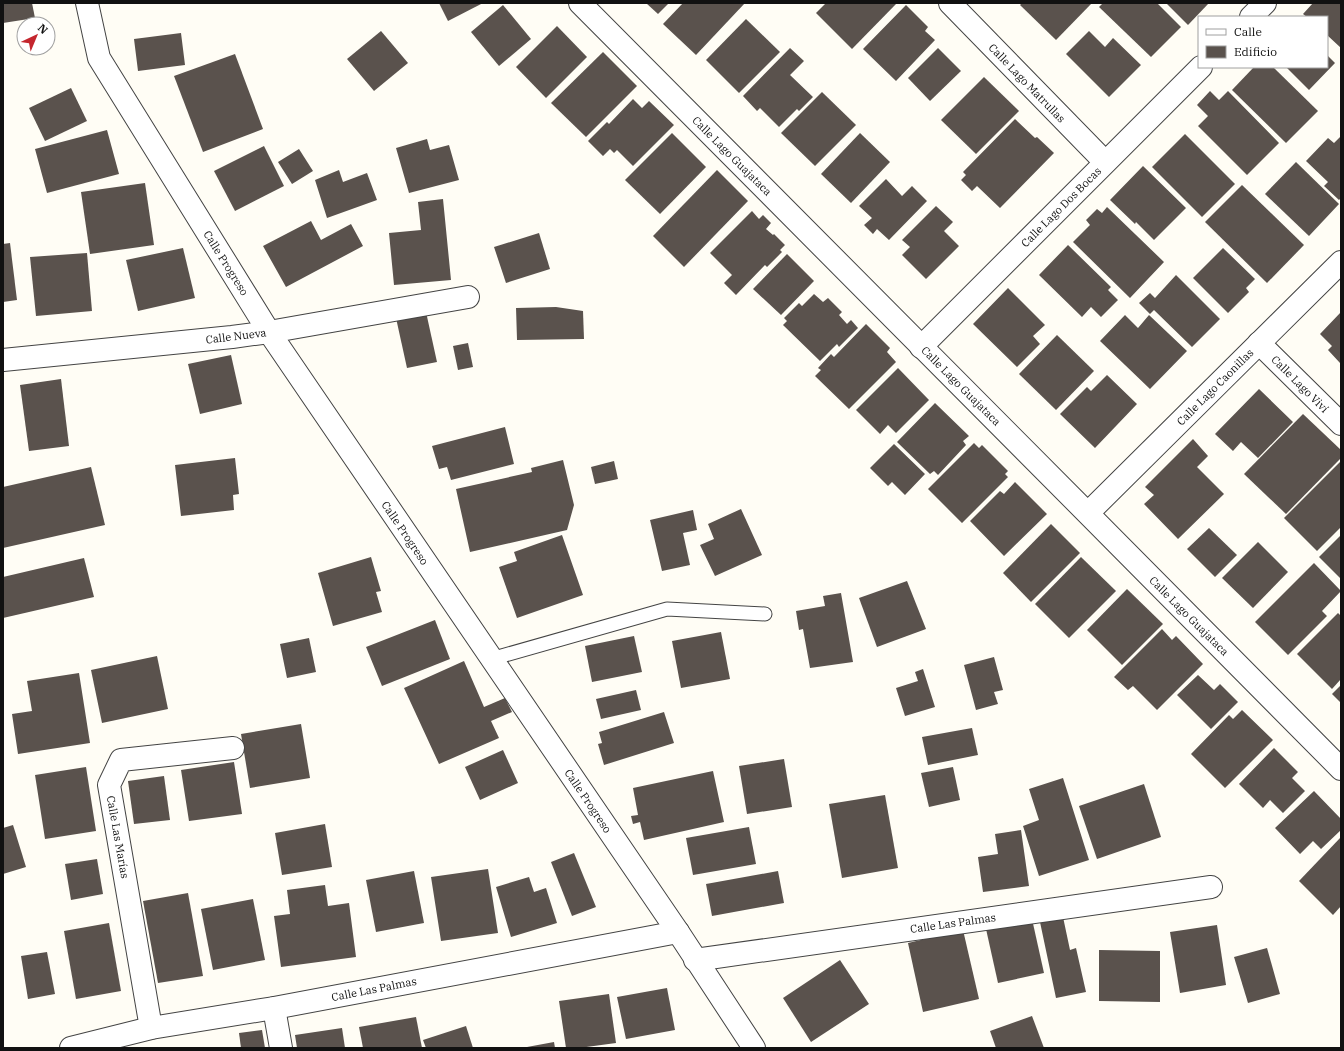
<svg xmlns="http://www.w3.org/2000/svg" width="1344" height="1051" viewBox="0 0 1344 1051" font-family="'IBM Plex Serif',serif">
<rect width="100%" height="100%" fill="#fffdf5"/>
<g fill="#5a524d">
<path d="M3 3H32L35 18 3 23Z"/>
<path d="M439 3H483L448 21Z"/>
<path d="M646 3H669L658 14Z"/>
<path d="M683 3H745L696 55 663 24Z"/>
<path d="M826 3H897L852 49 816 13Z"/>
<path d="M1022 3H1092L1056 40 1020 5Z"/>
<path d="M1103 3H1157L1181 27 1151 57 1099 7Z"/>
<path d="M1166 3H1209L1188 25Z"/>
<path d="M1313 3H1341V48L1327 35V17H1307L1303 14Z"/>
<path d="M503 5 531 39 499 66 471 32Z"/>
<path d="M906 5 928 27 925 31 935 40 896 81 863 49Z"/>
<path d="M746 19 780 52 739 93 706 60Z"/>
<path d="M557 26 587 57 546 98 516 67Z"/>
<path d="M381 31 408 63 374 91 347 59Z"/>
<path d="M1089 31 1105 47 1113 38 1141 65 1109 97 1066 54Z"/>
<path d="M181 33 185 65 138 71 134 39Z"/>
<path d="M790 48 804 61 790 75 813 97 799 111 797 109 779 127 760 108 757 111 743 96Z"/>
<path d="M938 48 961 71 930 101 908 78Z"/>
<path d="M603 52 637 86 586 137 551 103Z"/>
<path d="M235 54 263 129 203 152 174 76Z"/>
<path d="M1327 55 1335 63 1309 90 1286 67H1327Z"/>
<path d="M1254 67H1273L1318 111 1286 143 1232 90Z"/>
<path d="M984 77 1019 111 976 154 941 120Z"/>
<path d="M71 88 87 121 45 141 29 108Z"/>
<path d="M1210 91 1219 100 1228 91 1279 143 1247 175 1198 126 1208 116 1197 105Z"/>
<path d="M822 92 856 125 815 166 781 133Z"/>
<path d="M633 99 642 108 649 101 674 125 633 166 617 150 614 153 610 149 603 156 588 141 607 122 609 124Z"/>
<path d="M1015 119 1035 138 1037 137 1054 153 1000 208 977 186 972 191 961 180 966 175 963 172Z"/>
<path d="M107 130 119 174 47 193 35 149Z"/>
<path d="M672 133 706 167 660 214 625 180Z"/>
<path d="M860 133 890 162 851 203 821 174Z"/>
<path d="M1185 134 1235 184 1202 217 1152 167Z"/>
<path d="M1341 136V198L1339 200 1324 186 1328 182 1306 161 1328 138 1334 143Z"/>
<path d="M427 139 430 150 449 145 459 180 409 193 396 148Z"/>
<path d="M264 146 284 186 235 211 214 171Z"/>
<path d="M299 149 313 171 292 184 278 162Z"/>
<path d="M1296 162 1339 204 1309 236 1265 194Z"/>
<path d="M1143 166 1186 208 1154 240 1136 222 1135 224 1110 200Z"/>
<path d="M339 170 343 182 367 173 377 200 327 218 315 180Z"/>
<path d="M717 170 748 201 684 267 653 236Z"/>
<path d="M886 179 902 196 912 186 927 201 889 240 877 229 873 234 864 225 872 218 859 206Z"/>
<path d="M145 183 154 245 90 254 81 192Z"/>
<path d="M1242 185 1304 245 1267 283 1205 222Z"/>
<path d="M443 199 451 280 394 285 389 233 421 230 418 202Z"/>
<path d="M936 206 953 222 944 231 959 246 926 279 902 255 910 247 902 240Z"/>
<path d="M1107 207 1164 262 1130 298 1073 242 1090 225 1086 220 1097 209 1102 213Z"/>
<path d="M752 211 759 219 763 215 771 223 766 229 773 235 774 234 785 245 780 250 782 252 767 267 765 265 736 295 724 283 732 275 710 253Z"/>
<path d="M311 221 321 240 351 224 363 246 286 287 263 246Z"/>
<path d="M539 233 550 269 506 283 494 247Z"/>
<path d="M10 243 17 300 3 302V244Z"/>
<path d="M1068 245 1111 287 1108 290 1118 300 1101 317 1091 307 1082 317 1039 275Z"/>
<path d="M183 248 195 298 138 311 126 260Z"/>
<path d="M1223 248 1255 279 1246 288 1249 292 1228 313 1193 278Z"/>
<path d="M87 253 92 311 36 316 30 257Z"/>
<path d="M787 254 814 281 781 315 753 289Z"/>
<path d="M1176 275 1220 319 1192 347 1154 310 1150 314 1139 303 1150 293 1155 298Z"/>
<path d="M1008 288 1045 325 1033 336 1040 344 1017 367 973 324Z"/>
<path d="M814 294 823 302 828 298 842 312 839 315 847 324 851 320 858 328 839 347 837 344 820 361 783 325 787 321 784 318 799 303 802 306Z"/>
<path d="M556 307 583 311 584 339 517 340 516 308Z"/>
<path d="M426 312 437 362 407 368 396 318Z"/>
<path d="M1341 312V362L1340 363 1328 350 1332 346 1320 334Z"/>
<path d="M1125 315 1138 328 1149 315 1187 351 1150 389 1100 341Z"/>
<path d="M866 324 890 348 887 352 896 362 849 409 815 376 821 370 818 368 831 354 834 357Z"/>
<path d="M1057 335 1094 371 1056 410 1019 374Z"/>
<path d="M468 343 473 367 458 370 453 346Z"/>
<path d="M231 355 242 404 200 414 188 364Z"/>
<path d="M898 368 929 400 896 433 888 425 880 434 856 410Z"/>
<path d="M1107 375 1137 404 1095 448 1060 414 1087 387 1091 391Z"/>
<path d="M61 379 69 446 29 451 20 385Z"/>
<path d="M1259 389 1293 422 1258 458 1241 442 1233 451 1215 434Z"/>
<path d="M935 403 969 436 963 441 966 445 938 475 934 471 930 474 897 442Z"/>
<path d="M1303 414 1341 450V458L1286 514 1244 474Z"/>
<path d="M505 427 514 464 451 480 447 467 439 469 432 446Z"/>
<path d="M1193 439 1208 456 1197 467 1224 494 1178 539 1144 504 1154 495 1145 487Z"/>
<path d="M974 443 979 448 982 445 1008 471 1005 474 1008 477 962 523 928 489Z"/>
<path d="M894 444 925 474 905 495 892 482 888 486 870 468Z"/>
<path d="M235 458 239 494 233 495 234 510 181 516 175 465Z"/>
<path d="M563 460 574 505 567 530 470 552 456 489 532 472 531 468Z"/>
<path d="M614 461 618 479 595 484 591 467Z"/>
<path d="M1341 461V527L1317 551 1284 518Z"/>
<path d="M91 467 105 525 3 548V487Z"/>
<path d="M1015 482 1047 514 1004 556 970 521 1000 491 1004 494Z"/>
<path d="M741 509 762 555 715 576 700 545 714 539 708 524Z"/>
<path d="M693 510 697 530 683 533 690 565 662 571 650 520Z"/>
<path d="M1051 524 1080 553 1031 602 1003 573Z"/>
<path d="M1209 528 1237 555 1215 577 1187 549Z"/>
<path d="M562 535 583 595 517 618 499 567 517 561 514 552Z"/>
<path d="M1341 535V579L1319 557Z"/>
<path d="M1258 542 1288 572 1253 608 1222 578Z"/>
<path d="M371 557 381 591 376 592 382 612 333 626 318 573Z"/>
<path d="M1081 557 1116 591 1069 638 1035 604Z"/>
<path d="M84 558 94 597 3 618V577Z"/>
<path d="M1314 563 1341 591 1322 611 1327 616 1288 655 1255 622Z"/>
<path d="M907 581 926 629 877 647 859 598Z"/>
<path d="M1127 589 1163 624 1122 665 1087 630Z"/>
<path d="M841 593 853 662 810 668 803 629 799 630 796 611 825 606 823 596Z"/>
<path d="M1338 613 1341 616V679L1332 689 1297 654Z"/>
<path d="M435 620 450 659 382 686 366 647Z"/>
<path d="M1162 629 1172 640 1176 636 1203 664 1157 710 1133 686 1128 690 1114 677Z"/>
<path d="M721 632 730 679 681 688 672 641Z"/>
<path d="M634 636 642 672 592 682 585 646Z"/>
<path d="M309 638 316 672 287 678 280 644Z"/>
<path d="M157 656 168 709 102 723 91 670Z"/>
<path d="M994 657 1003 690 994 692 998 704 976 710 964 665Z"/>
<path d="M464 661 484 707 505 698 512 712 491 721 499 738 439 764 404 688Z"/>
<path d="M923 669 935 707 905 716 896 688 918 681 915 672Z"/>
<path d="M79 673 90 743 18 754 12 714 32 711 27 681Z"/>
<path d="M1198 675 1214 690 1220 684 1238 702 1211 729 1177 695Z"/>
<path d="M1341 685V703L1332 694Z"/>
<path d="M636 690 641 710 601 719 596 699Z"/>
<path d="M1242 710 1273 740 1225 788 1191 754 1229 715 1233 719Z"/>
<path d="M664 712 674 743 604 765 598 744 602 743 599 732Z"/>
<path d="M301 724 310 778 250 788 241 734Z"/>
<path d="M972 728 978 755 928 765 922 737Z"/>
<path d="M1274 748 1298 772 1292 778 1305 791 1283 813 1270 800 1263 808 1239 784Z"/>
<path d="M503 750 518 783 480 800 465 767Z"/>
<path d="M784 759 792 807 747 814 739 766Z"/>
<path d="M234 762 242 814 189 821 181 770Z"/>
<path d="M86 767 96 831 45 839 35 775Z"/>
<path d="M953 767 960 800 929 807 921 773Z"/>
<path d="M713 771 724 822 644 840 640 822 633 824 631 816 638 815 633 788Z"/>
<path d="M164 776 170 820 134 824 128 781Z"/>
<path d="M1063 778 1089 860 1039 876 1023 826 1039 820 1029 789Z"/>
<path d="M1144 784 1161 837 1097 859 1079 806Z"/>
<path d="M1314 791 1341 819V830L1321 849 1313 841 1300 854 1275 828Z"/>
<path d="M885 795 898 868 842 878 829 804Z"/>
<path d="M325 824 332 867 282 875 275 833Z"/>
<path d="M13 825 26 867 3 874V828Z"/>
<path d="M749 827 756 864 693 875 686 838Z"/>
<path d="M1021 830 1029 886 983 892 978 857 998 854 995 834Z"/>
<path d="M1341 837V906L1333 915 1299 881Z"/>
<path d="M574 853 596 907 572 916 551 862Z"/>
<path d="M97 859 103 894 71 900 65 864Z"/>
<path d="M488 869 498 933 441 941 431 877Z"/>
<path d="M414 871 424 923 376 932 366 880Z"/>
<path d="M778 871 784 903 712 916 706 884Z"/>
<path d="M529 877 534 892 546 888 557 923 511 937 496 887Z"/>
<path d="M325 885 328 906 349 903 356 957 281 967 274 916 290 914 287 890Z"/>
<path d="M188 893 203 976 158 983 143 901Z"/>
<path d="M253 899 265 960 213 970 201 909Z"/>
<path d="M1063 917 1070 950 1076 948 1086 992 1056 998 1040 922Z"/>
<path d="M1032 919 1044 973 998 983 986 929Z"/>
<path d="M109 923 121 991 76 999 64 931Z"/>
<path d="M1217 925 1226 985 1180 993 1170 932Z"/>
<path d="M963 930 979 999 923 1012 908 943Z"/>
<path d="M1267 948 1280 994 1248 1003 1234 957Z"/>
<path d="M1099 950 1160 951V1002L1099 1001Z"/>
<path d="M47 952 55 994 28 999 21 956Z"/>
<path d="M840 960 869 1004 811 1042 783 998Z"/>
<path d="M667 988 675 1030 626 1039 617 997Z"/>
<path d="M609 994 616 1043 579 1048H566L559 1001Z"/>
<path d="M1032 1016 1044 1048H996L990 1031Z"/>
<path d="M416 1017 422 1048H363L359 1027Z"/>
<path d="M466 1026 473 1048H426L423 1040Z"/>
<path d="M342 1028 345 1048H297L295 1035Z"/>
<path d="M262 1030 265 1048H241L239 1033Z"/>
<path d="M554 1042 555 1048H527V1047Z"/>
</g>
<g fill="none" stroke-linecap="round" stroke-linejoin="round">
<g stroke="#444" stroke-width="15">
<path id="service" d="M491 659 667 609 765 614"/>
</g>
<g stroke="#444" stroke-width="24">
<g id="minor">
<path d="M87 3 99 58 269 332 678 932 754 1048"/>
<path d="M580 3C834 259 1088 513 1341 769"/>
<path d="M950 3 1105 162"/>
<path d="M1251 17 1265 3"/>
<path d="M1259 343 1341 424"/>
<path d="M921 347 1201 67"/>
<path d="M3 360 232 337 269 332 468 297"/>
<path d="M1088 513 1341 262"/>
<path d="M695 960 1211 887"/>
<path d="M274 1008 281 1048"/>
<path d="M151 1028 109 785 121 760 233 748"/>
<path d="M71 1048 151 1028 274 1008 678 932"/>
</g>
</g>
<use href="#service" stroke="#fff" stroke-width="13"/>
<use href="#minor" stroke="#fff" stroke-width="22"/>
</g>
<g text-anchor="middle" stroke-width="4" stroke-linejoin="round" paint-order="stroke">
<g font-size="11" fill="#111" stroke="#fff">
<text transform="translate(1027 83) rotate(46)" y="4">Calle Lago Matrullas</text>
<text transform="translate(732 156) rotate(45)" y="4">Calle Lago Guajataca</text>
<text transform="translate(1061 207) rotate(-45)" y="4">Calle Lago Dos Bocas</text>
<text transform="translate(226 263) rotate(58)" y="4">Calle Progreso</text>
<text transform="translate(236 336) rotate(-7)" y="4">Calle Nueva</text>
<text transform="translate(1300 384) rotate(45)" y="4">Calle Lago Viví</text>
<text transform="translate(961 386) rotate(45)" y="4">Calle Lago Guajataca</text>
<text transform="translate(1215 387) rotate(-45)" y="4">Calle Lago Caonillas</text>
<text transform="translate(405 533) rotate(56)" y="4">Calle Progreso</text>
<text transform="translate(1189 616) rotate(45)" y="4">Calle Lago Guajataca</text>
<text transform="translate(588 801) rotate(56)" y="4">Calle Progreso</text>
<text transform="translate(118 837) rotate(80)" y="4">Calle Las Marías</text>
<text transform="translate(953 923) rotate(-8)" y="4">Calle Las Palmas</text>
<text transform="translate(374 989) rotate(-11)" y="4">Calle Las Palmas</text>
</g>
</g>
<rect width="1344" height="1051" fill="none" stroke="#111111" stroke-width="8"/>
<rect x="1198" y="16" width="130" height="52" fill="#ffffff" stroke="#a0a0a0"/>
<rect x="1206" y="29" width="20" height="6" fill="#ffffff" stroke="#a0a0a0"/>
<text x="1234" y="36" font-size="12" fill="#111111">Calle</text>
<rect x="1206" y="46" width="20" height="12" fill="#5a524d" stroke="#a0a0a0"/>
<text x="1234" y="56" font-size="12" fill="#111111">Edificio</text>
<g transform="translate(36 36) rotate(44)"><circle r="19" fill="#ffffff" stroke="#a0a0a0"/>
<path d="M0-3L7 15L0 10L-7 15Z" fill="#c4262e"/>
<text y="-6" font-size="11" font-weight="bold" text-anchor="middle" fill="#111111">N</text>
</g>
</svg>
